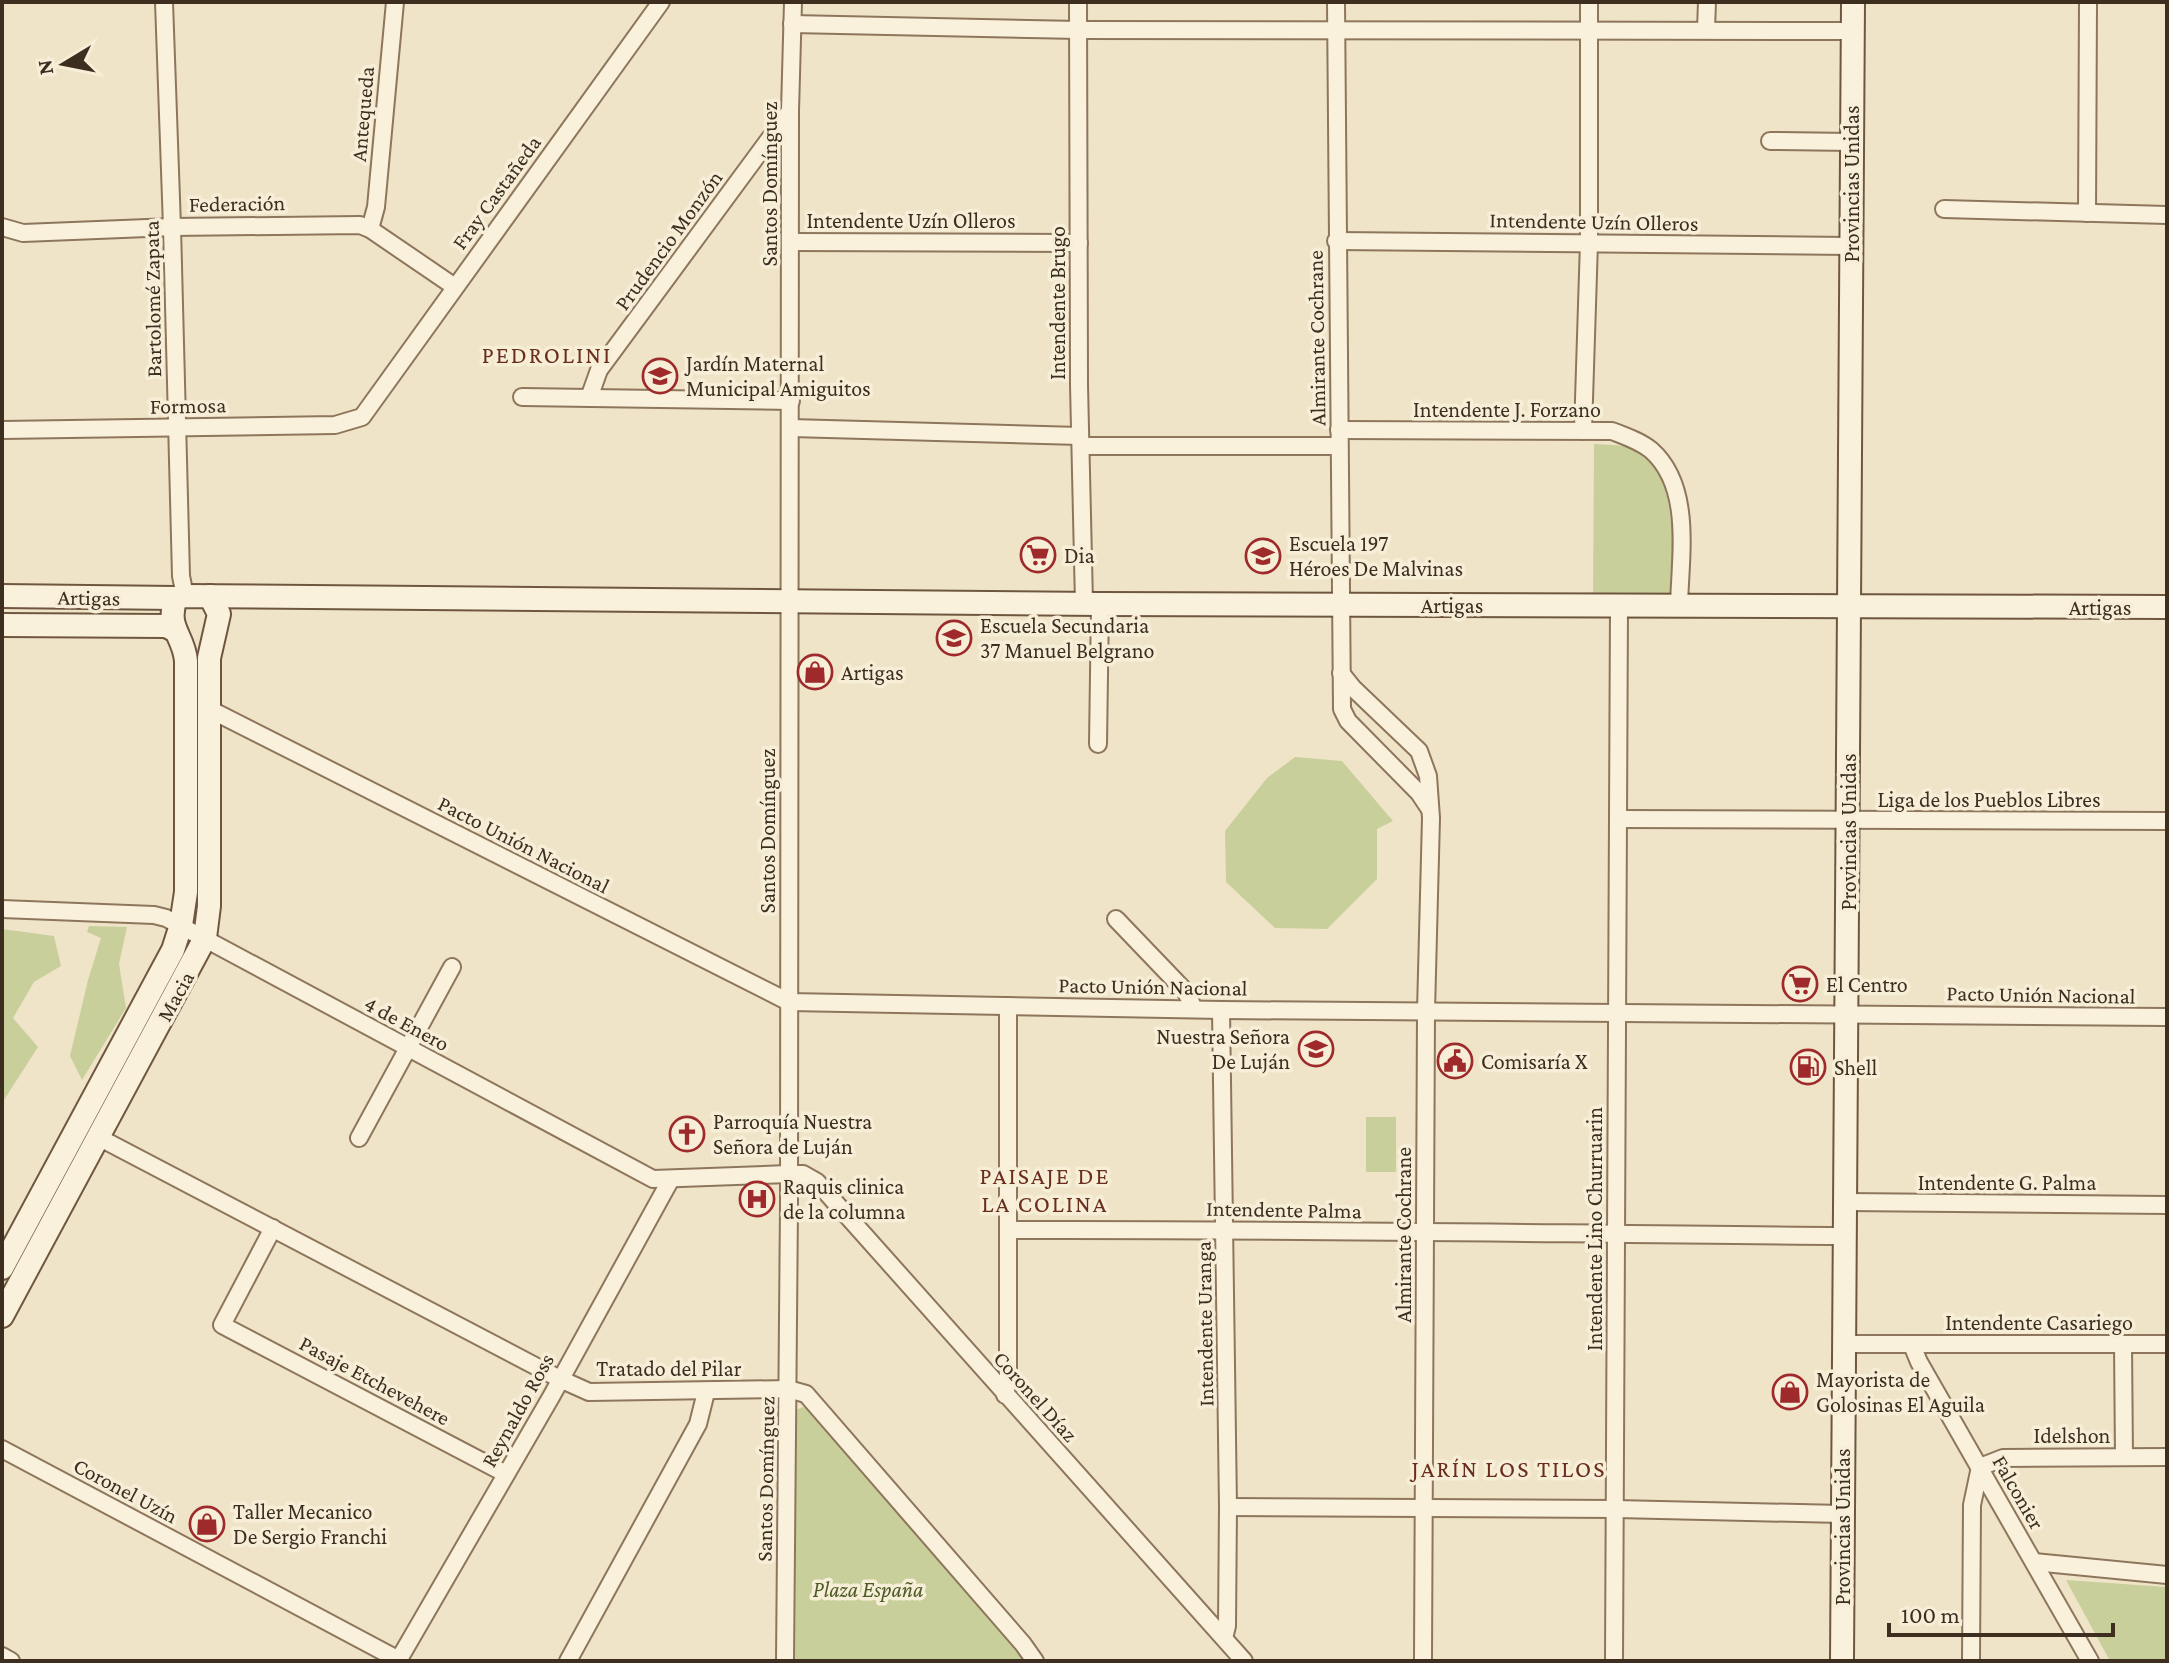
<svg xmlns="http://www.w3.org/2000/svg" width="2169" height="1663" viewBox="0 0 2169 1663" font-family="'Crimson Pro',serif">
<rect width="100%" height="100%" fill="#f0e4c8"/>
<g fill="#c9cf9b">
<path d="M1594 444C1605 445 1620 444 1631 448 1682 467 1671 553 1670 595L1593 596Z"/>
<path d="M1295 757 1342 761 1393 821 1377 829V879L1327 929 1275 928 1226 882 1225 831 1267 778Z"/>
<path d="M89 926 127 927 119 964 126 1008 82 1080 70 1056 88 980 101 938 87 932Z"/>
<path d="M2 929 54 936 61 966 34 982 13 1018 38 1047 2 1103Z"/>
<rect x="1366" y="1117" width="30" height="55"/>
<path d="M803 1407 811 1410 1025 1661H795L796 1410Z"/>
<path d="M2066 1580 2167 1587 2165 1661H2110Z"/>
</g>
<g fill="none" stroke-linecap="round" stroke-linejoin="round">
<g stroke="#8d765c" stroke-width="20">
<g id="street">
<path d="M164 2 172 227 181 576 185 596"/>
<path d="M1078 2 1079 385 1084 603"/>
<path d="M1336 2 1342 709 1348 721 1419 793 1429 808"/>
<path d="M792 24 1079 30 1852 31"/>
<path d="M1706 29 1707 2"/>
<path d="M1770 141 1852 142"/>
<path d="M1944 209 2167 215"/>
<path d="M2087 213 2088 2"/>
<path d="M2 227 23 233 172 227 360 225 370 229 455 287"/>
<path d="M370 229 376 207 395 2"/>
<path d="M1336 241 1851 246"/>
<path d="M791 242 1079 243"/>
<path d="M522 397 791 401"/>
<path d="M589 398 599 370 790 111"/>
<path d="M791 428 1080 436"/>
<path d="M2 430 335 425 362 417 661 2"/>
<path d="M1339 430 1612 431C1625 436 1640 441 1651 450 1693 487 1680 557 1679 606"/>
<path d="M1583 431 1589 242V2"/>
<path d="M1081 446H1339"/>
<path d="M1341 673 1353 688 1419 751 1428 776 1431 818 1426 1011 1423 1661"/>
<path d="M209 709 789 1002 1221 1010 2167 1017"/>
<path d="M1098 744 1100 604"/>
<path d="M1619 819 2167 821"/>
<path d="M2 909 154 915 166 918 653 1179 788 1174H803L817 1182 1244 1661"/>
<path d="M1116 919 1186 992 1194 1009"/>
<path d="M1221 1010 1228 1507 1227 1626 1224 1638"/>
<path d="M98 1137 560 1379 589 1392 788 1389 806 1394 1023 1644 1035 1661"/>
<path d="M359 1138 452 967"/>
<path d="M1846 1202 2167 1205"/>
<path d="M273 1228 222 1325 506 1474"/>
<path d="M1009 1230C1288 1229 1567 1234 1846 1236"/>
<path d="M1844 1344H2167"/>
<path d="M2123 1344 2124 1457"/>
<path d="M1912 1345 1919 1362 2090 1661"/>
<path d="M1005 1395 1008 1378V1006"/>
<path d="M2 1449 399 1660"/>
<path d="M1228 1507 1616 1509 1842 1514"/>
<path d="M2034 1562 2167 1575"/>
<path d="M2 1656 11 1661"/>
<path d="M398 1661 551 1397 671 1179"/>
<path d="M568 1661 698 1424 706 1392"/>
<path d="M785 1661 789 1206 790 111 793 2"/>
<path d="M1614 1661 1619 606"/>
<path d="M1971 1661 1972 1505 1980 1467 2003 1458 2167 1457"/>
</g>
</g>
<g stroke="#6f573f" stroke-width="26">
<g id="secondary">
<path d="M2 596 176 598"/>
<path d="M2 625 166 626 174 630"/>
<path d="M2 1268 173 950 181 925 186 892V661C184 635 165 628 176 598L185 596 1100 604 2167 607"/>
<path d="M2 1316 205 938 209 906V658L219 614 210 596"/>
<path d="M1842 1661 1853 2"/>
</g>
</g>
<use href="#street" stroke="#faf1dc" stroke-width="16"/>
<use href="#secondary" stroke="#faf1dc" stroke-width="22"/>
</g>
<defs>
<g id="school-ring" transform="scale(1.8)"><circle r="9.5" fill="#f7eed8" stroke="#9e2a2b" stroke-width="1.5"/><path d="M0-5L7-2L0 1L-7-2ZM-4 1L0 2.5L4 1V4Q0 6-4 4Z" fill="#9e2a2b"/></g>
<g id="supermarket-ring" transform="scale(1.8)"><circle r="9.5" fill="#f7eed8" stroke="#9e2a2b" stroke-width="1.5"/><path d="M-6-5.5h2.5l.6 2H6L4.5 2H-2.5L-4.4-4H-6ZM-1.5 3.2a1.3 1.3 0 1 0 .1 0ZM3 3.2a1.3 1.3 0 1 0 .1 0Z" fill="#9e2a2b"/></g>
<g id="shop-ring" transform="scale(1.8)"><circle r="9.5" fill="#f7eed8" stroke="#9e2a2b" stroke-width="1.5"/><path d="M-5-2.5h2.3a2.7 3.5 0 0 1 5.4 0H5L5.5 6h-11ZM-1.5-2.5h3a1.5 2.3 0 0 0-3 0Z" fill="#9e2a2b"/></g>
<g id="civic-ring" transform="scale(1.8)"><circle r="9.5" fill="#f7eed8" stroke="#9e2a2b" stroke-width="1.5"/><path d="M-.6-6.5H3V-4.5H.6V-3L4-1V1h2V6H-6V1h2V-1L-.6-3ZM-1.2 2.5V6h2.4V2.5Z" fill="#9e2a2b"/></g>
<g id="fuel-ring" transform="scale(1.8)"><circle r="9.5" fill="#f7eed8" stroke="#9e2a2b" stroke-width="1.5"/><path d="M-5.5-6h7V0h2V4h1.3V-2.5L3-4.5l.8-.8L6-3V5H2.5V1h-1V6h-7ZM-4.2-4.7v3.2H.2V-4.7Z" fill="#9e2a2b"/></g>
<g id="church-ring" transform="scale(1.8)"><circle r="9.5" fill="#f7eed8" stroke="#9e2a2b" stroke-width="1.5"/><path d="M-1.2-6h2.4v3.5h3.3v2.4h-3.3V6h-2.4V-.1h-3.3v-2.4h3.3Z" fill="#9e2a2b"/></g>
<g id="hospital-ring" transform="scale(1.8)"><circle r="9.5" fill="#f7eed8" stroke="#9e2a2b" stroke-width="1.5"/><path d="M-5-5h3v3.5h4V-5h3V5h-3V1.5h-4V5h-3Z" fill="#9e2a2b"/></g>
</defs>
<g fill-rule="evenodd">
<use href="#school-ring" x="660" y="376"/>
<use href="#supermarket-ring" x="1038" y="555"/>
<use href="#school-ring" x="1263" y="556"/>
<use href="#school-ring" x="954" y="638"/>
<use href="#shop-ring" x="815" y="672"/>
<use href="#supermarket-ring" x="1800" y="984"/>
<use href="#school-ring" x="1316" y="1049"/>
<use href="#civic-ring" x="1455" y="1061"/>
<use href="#fuel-ring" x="1808" y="1067"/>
<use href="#church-ring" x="687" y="1134"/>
<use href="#hospital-ring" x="757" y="1199"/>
<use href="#shop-ring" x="1790" y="1392"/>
<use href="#shop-ring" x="207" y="1524"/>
</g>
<g text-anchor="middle" stroke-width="7" stroke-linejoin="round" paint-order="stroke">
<g font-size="22" fill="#3d2e20" stroke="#f7eed8">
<text transform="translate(362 114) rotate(-85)" y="8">Antequeda</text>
<text transform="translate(769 184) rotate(-90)" y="8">Santos Domínguez</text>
<text transform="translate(1851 184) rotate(-90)" y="8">Provincias Unidas</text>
<text transform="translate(496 192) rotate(-54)" y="8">Fray Castañeda</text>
<text transform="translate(237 203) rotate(-1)" y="8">Federación</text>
<text x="911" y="228">Intendente Uzín Olleros</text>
<text transform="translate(1594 221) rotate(1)" y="8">Intendente Uzín Olleros</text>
<text transform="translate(668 240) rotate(-54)" y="8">Prudencio Monzón</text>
<text transform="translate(152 299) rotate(-91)" y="8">Bartolomé Zapata</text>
<text transform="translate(1057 303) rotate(-90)" y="8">Intendente Brugo</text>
<text transform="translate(1316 338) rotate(-91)" y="8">Almirante Cochrane</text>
<text transform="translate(188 405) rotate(-1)" y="8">Formosa</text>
<text x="1507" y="417">Intendente J. Forzano</text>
<text transform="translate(89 597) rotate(1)" y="8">Artigas</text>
<text x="1452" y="613">Artigas</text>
<text x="2100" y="615">Artigas</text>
<text x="1989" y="807">Liga de los Pueblos Libres</text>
<text transform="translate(767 831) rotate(-90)" y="8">Santos Domínguez</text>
<text transform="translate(1848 832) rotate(-90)" y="8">Provincias Unidas</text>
<text transform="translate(524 844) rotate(27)" y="8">Pacto Unión Nacional</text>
<text transform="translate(1153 986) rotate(1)" y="8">Pacto Unión Nacional</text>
<text transform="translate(2041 994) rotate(1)" y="8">Pacto Unión Nacional</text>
<text transform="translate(175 996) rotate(-61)" y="8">Macia</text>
<text transform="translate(407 1023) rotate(28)" y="8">4 de Enero</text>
<text x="2007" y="1190">Intendente G. Palma</text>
<text transform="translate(1284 1209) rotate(1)" y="8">Intendente Palma</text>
<text transform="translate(1594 1229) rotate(-90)" y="8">Intendente Lino Churruarin</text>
<text transform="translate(1403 1235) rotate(-90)" y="8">Almirante Cochrane</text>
<text x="2039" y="1330">Intendente Casariego</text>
<text transform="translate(1204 1324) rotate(-91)" y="8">Intendente Uranga</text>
<text x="669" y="1376">Tratado del Pilar</text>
<text transform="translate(375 1380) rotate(28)" y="8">Pasaje Etchevehere</text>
<text transform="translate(1036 1396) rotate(48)" y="8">Coronel Díaz</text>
<text transform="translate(517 1410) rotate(-61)" y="8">Reynaldo Ross</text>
<text x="2072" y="1443">Idelshon</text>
<text transform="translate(765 1479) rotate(-89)" y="8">Santos Domínguez</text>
<text transform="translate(126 1490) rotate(28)" y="8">Coronel Uzín</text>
<text transform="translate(2019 1492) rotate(60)" y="8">Falconier</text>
<text transform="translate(1842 1527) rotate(-90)" y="8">Provincias Unidas</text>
</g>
<g font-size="22" fill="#3d2e20" stroke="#f7eed8" text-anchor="start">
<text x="686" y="371">Jardín Maternal<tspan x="686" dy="25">Municipal Amiguitos</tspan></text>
<text x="1289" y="551">Escuela 197<tspan x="1289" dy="25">Héroes De Malvinas</tspan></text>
<text x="1064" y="563">Dia</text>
<text x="980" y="633">Escuela Secundaria<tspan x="980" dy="25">37 Manuel Belgrano</tspan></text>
<text x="841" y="680">Artigas</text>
<text x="1826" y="992">El Centro</text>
<text x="1290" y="1044" text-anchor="end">Nuestra Señora<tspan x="1290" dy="25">De Luján</tspan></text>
<text x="1481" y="1069">Comisaría X</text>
<text x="1834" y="1075">Shell</text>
<text x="713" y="1129">Parroquía Nuestra<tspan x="713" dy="25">Señora de Luján</tspan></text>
<text x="783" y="1194">Raquis clinica<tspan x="783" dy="25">de la columna</tspan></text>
<text x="1816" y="1387">Mayorista de<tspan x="1816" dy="25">Golosinas El Aguila</tspan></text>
<text x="233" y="1519">Taller Mecanico<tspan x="233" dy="25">De Sergio Franchi</tspan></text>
</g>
<g font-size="22" font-style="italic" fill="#4d5a26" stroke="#f7eed8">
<text x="868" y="1597">Plaza España</text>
</g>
<g font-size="24" letter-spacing="2" fill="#6b2e1e" stroke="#f7eed8">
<text x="547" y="363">PEDROLINI</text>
<text x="1045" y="1184">PAISAJE DE<tspan x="1045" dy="28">LA COLINA</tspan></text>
<text x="1509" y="1477">JARÍN LOS TILOS</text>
</g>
</g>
<rect width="2169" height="1663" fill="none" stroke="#3d2e20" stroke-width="8"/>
<g transform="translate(64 64) rotate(260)" stroke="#f7eed8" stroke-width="6" paint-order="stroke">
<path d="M0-6L14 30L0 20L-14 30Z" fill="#3d2e20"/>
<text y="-12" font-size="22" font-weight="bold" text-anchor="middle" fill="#3d2e20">N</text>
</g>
<path d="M1889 1623v12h224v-12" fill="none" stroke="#3d2e20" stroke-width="4"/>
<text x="1901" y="1623" font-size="24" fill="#3d2e20" stroke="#f7eed8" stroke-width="6" paint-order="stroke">100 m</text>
</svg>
